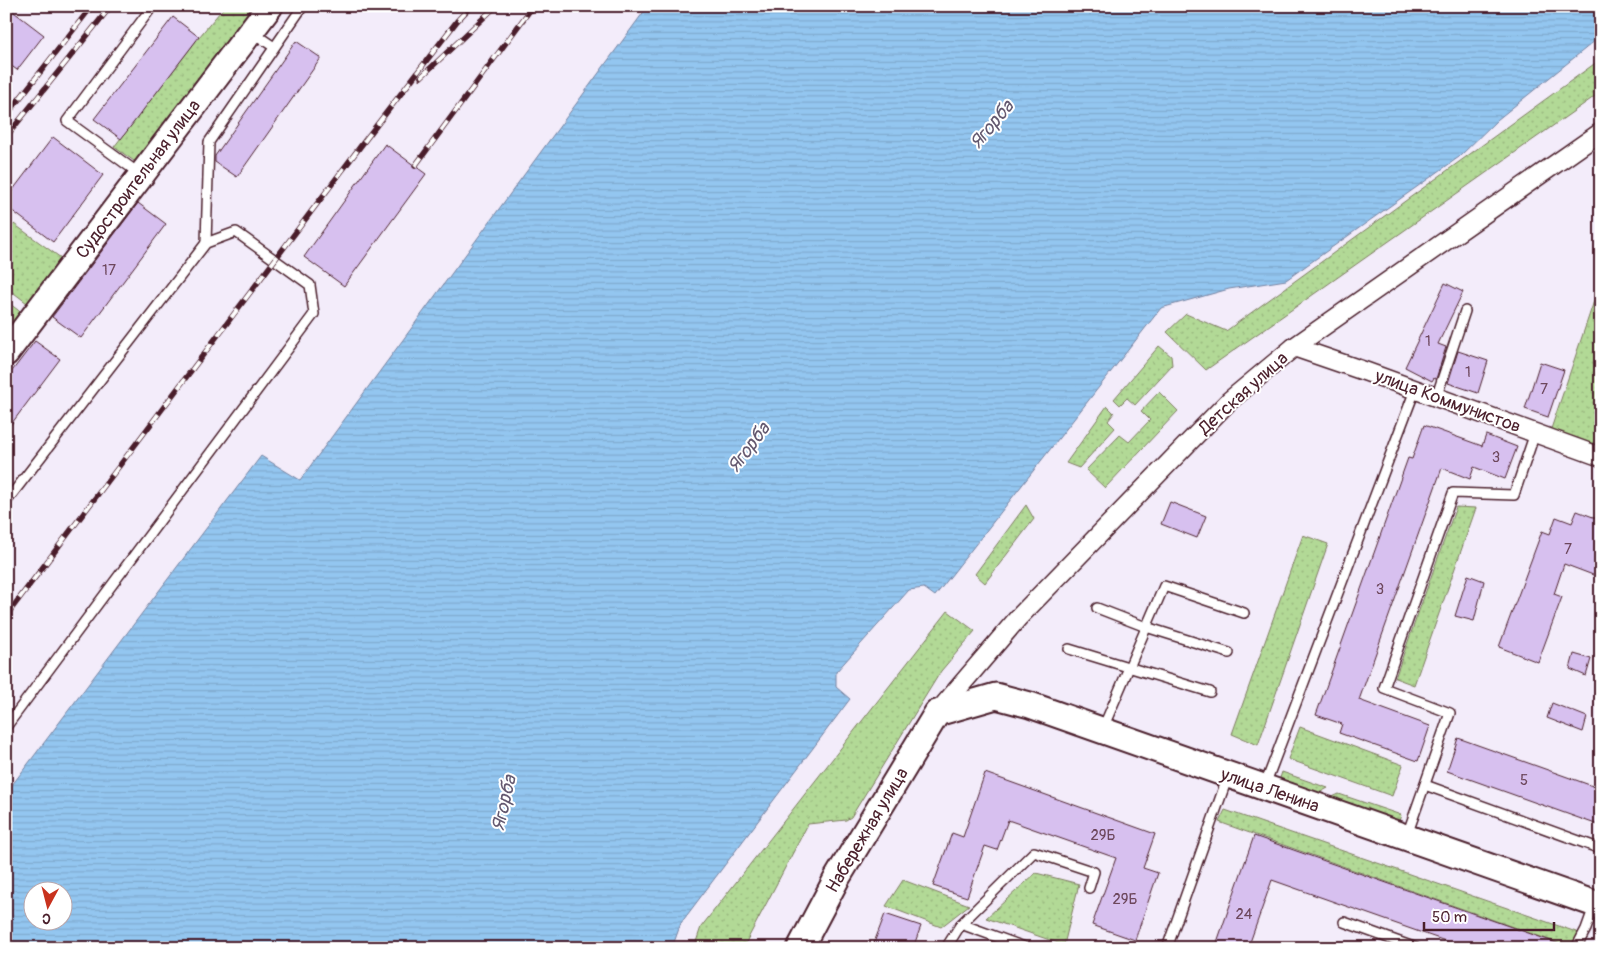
<svg xmlns="http://www.w3.org/2000/svg" width="1607" height="954" viewBox="0 0 1607 954" font-family="Pangolin,sans-serif">
<defs>
<pattern id="green-dots" width="8" height="8" patternUnits="userSpaceOnUse" patternTransform="scale(1.25)"><rect width="8" height="8" fill="#b2d996"/><path d="M2 2h.1M6 6h.1" fill="none" stroke="#9bba81" stroke-width="1.8" stroke-linecap="round"/></pattern>
<pattern id="water-rules" width="6" height="5" patternUnits="userSpaceOnUse" patternTransform="scale(1.25)"><rect width="6" height="5" fill="#93c6f0"/><path d="M0 2.5h6" fill="none" stroke="#80aace"/></pattern>
</defs>
<rect width="100%" height="100%" fill="#f3ecfa"/>
<filter id="ink" filterUnits="userSpaceOnUse"><feTurbulence type="fractalNoise" baseFrequency=".02" numOctaves="2"/><feDisplacementMap in="SourceGraphic" scale="10" xChannelSelector="R" yChannelSelector="G"/><feConvolveMatrix kernelMatrix="1 2 1 2 8 2 1 2 1" color-interpolation-filters="sRGB"/></filter>
<g filter="url(#ink)">
<g fill="url(#green-dots)" stroke="#7e7c60">
<path d="M225 6H257L137 163 114 147 199 37Z"/>
<path d="M1601 59V92L1206 370 1167 332 1186 314 1226 331Z"/>
<path d="M14 224 61 258 27 303 6 287V235Z"/>
<path d="M1596 295 1601 296V447L1551 429Z"/>
<path d="M6 301 22 313 6 333Z"/>
<path d="M1159 346 1171 356 1172 365 1135 405 1127 398 1120 405 1114 399Z"/>
<path d="M1159 392 1178 411 1105 488 1086 470 1120 435 1129 442 1150 420 1141 411Z"/>
<path d="M1107 406 1114 413 1108 421 1115 428 1079 468 1066 463Z"/>
<path d="M1026 505 1034 519 985 583 975 574Z"/>
<path d="M1456 507 1476 508 1414 685 1395 678Z"/>
<path d="M1303 535 1328 544 1258 745 1232 734Z"/>
<path d="M948 611 975 631 941 671 851 817 846 820 808 824 743 948H694L701 927Z"/>
<path d="M1300 727 1403 765 1392 796 1288 759Z"/>
<path d="M1282 772 1328 788 1317 794 1279 781Z"/>
<path d="M1339 794 1401 815 1398 824 1328 799Z"/>
<path d="M1225 810 1579 933 1574 948H1566V946L1219 822Z"/>
<path d="M1036 873 1079 884 1064 945 986 918Z"/>
<path d="M903 880 969 905 941 927 886 906Z"/>
</g>
<path fill="url(#water-rules)" stroke="#7683a1" fill-rule="evenodd" d="M648 6H1601V36L1497 120 1459 157 1286 280 1229 289 1161 308 935 596 924 588 909 590 836 672V687L850 699 681 923 672 948H6V793L261 456 300 480ZM32 892H62V922H32Z"/>
<g fill="#d7c0ef" stroke="#4a1f2b">
<path d="M6 6 44 35 17 70 6 62Z"/>
<path d="M173 17 199 37 121 139 94 119Z"/>
<path d="M296 41 321 58 237 177 215 162V156Z"/>
<path d="M53 137 103 175 53 242 6 206V199Z"/>
<path d="M385 144 426 174 344 286 304 257Z"/>
<path d="M138 203 166 224 81 338 52 317Z"/>
<path d="M1445 283 1463 292 1438 344 1446 347 1436 379 1434 378 1432 381 1405 367Z"/>
<path d="M35 341 60 359 6 431V379Z"/>
<path d="M1458 351 1488 361 1478 393 1448 383Z"/>
<path d="M1540 362 1564 370 1548 417 1525 409Z"/>
<path d="M1424 425 1482 446 1486 435 1517 447 1505 479 1474 467 1470 479 1442 468 1359 700 1430 726 1418 761 1339 733 1342 724 1316 715 1408 458 1412 459Z"/>
<path d="M1170 502 1206 516 1197 538 1161 524Z"/>
<path d="M1577 511 1601 520V578L1564 564 1554 594 1562 597 1538 662 1499 647 1542 531 1550 534 1556 517 1572 523Z"/>
<path d="M1468 575 1484 581 1474 621 1455 616Z"/>
<path d="M1574 654 1591 659 1586 676 1570 669Z"/>
<path d="M1552 703 1587 717 1583 732 1547 718Z"/>
<path d="M1458 738 1601 789V826L1447 771Z"/>
<path d="M985 773 1155 834 1143 868 1158 873 1135 940 1092 925 1116 858 1008 820 997 850 985 846 967 897 933 886 952 833 963 837Z"/>
<path d="M1254 836 1565 946 1564 948H1465L1272 880 1248 948H1215Z"/>
<path d="M885 914 921 926 913 948H872Z"/>
</g>
<g fill="none" stroke-linecap="round" stroke-linejoin="round">
<g stroke="#4a1f2b" stroke-width="12">
<g id="lane">
<path d="M252 32 274 47"/>
<path d="M141 175 67 121 149 11"/>
<path d="M206 243 209 142 303 6"/>
<path d="M1436 398 1465 311"/>
<path d="M6 502 206 243 236 232 310 285 314 314 6 727"/>
<path d="M1097 608 1146 627 1229 653"/>
<path d="M1069 649 1210 692"/>
<path d="M1103 728 1164 586 1244 613"/>
<path d="M1265 785 1415 390"/>
<path d="M1425 785 1601 849"/>
<path d="M1407 835 1450 713 1384 688 1453 493 1514 495 1535 433"/>
<path d="M1344 922 1416 948"/>
<path d="M946 948 961 924"/>
<path d="M1027 948 961 924 1034 852 1094 872 1089 888"/>
<path d="M1167 948 1228 776"/>
<path d="M1576 948 1586 929 1595 904"/>
</g>
</g>
<g stroke="#4a1f2b" stroke-width="21">
<g id="street">
<path d="M1294 347 1367 372 1601 457"/>
<path d="M937 713 1018 618 1229 401 1294 347 1601 132"/>
</g>
</g>
<g stroke="#4a1f2b" stroke-width="29">
<g id="secondary">
<path d="M6 353 270 6"/>
<path d="M800 948 837 878 937 713 996 696 1030 705 1601 906"/>
</g>
</g>
<use href="#lane" stroke="#fff" stroke-width="9"/>
<use href="#street" stroke="#fff" stroke-width="18"/>
<use href="#secondary" stroke="#fff" stroke-width="25"/>
<g stroke="#4a1f2b" stroke-width="5.5">
<g id="rail">
<path d="M421 77 496 6"/>
<path d="M6 116 92 6"/>
<path d="M6 137 111 6"/>
<path d="M415 166 533 6"/>
<path d="M6 616 366 139 457 21 471 6"/>
</g>
</g>
<use href="#rail" stroke="#fff" stroke-width="4" stroke-dasharray="11" stroke-linecap="butt"/>
</g>
</g>
<g text-anchor="middle" stroke-width="4" stroke-linejoin="round" paint-order="stroke">
<g font-size="15" fill="#6d475c">
<text x="109" y="275">17</text>
<text x="1428" y="346">1</text>
<text x="1468" y="377">1</text>
<text x="1544" y="394">7</text>
<text x="1496" y="462">3</text>
<text x="1568" y="554">7</text>
<text x="1380" y="594">3</text>
<text x="1524" y="785">5</text>
<text x="1103" y="840">29Б</text>
<text x="1125" y="904">29Б</text>
<text x="1244" y="919">24</text>
</g>
<g font-size="18" fill="#4a1f2b" stroke="#fff">
<text transform="translate(138 179) rotate(-53)" y="6">Судостроительная улица</text>
<text transform="translate(1243 393) rotate(-42)" y="6">Детская улица</text>
<text transform="translate(1448 401) rotate(20)" y="6">улица Коммунистов</text>
<text transform="translate(1270 790) rotate(19)" y="6">улица Ленина</text>
<text transform="translate(867 830) rotate(-59)" y="6">Набережная улица</text>
</g>
<g font-size="19" font-style="italic" fill="#645970" stroke="#fff">
<text transform="translate(991 124) rotate(-50)" y="7">Ягорба</text>
<text transform="translate(748 447) rotate(-53)" y="7">Ягорба</text>
<text transform="translate(503 803) rotate(-77)" y="7">Ягорба</text>
</g>
</g>
<rect width="1607" height="954" fill="none" stroke="#fff" stroke-width="25"/>
<rect x="12" y="12" width="1582" height="929" fill="none" stroke="#4a1f2b" stroke-width="2" filter="url(#ink)"/>
<g transform="translate(48 906) rotate(187)"><circle r="24" fill="#ffffff" stroke="#b7a5aa"/>
<path d="M0-4L9 19L0 12L-9 19Z" fill="#c8321e"/>
<text y="-8" font-size="14" font-weight="bold" text-anchor="middle" fill="#4a1f2b">С</text>
</g>
<path d="M1424 922v8h130v-8" fill="none" stroke="#4a1f2b" stroke-width="2.5"/>
<text x="1432" y="922" font-size="15" fill="#4a1f2b" stroke="#ffffff" stroke-width="4" paint-order="stroke">50 m</text>
</svg>
